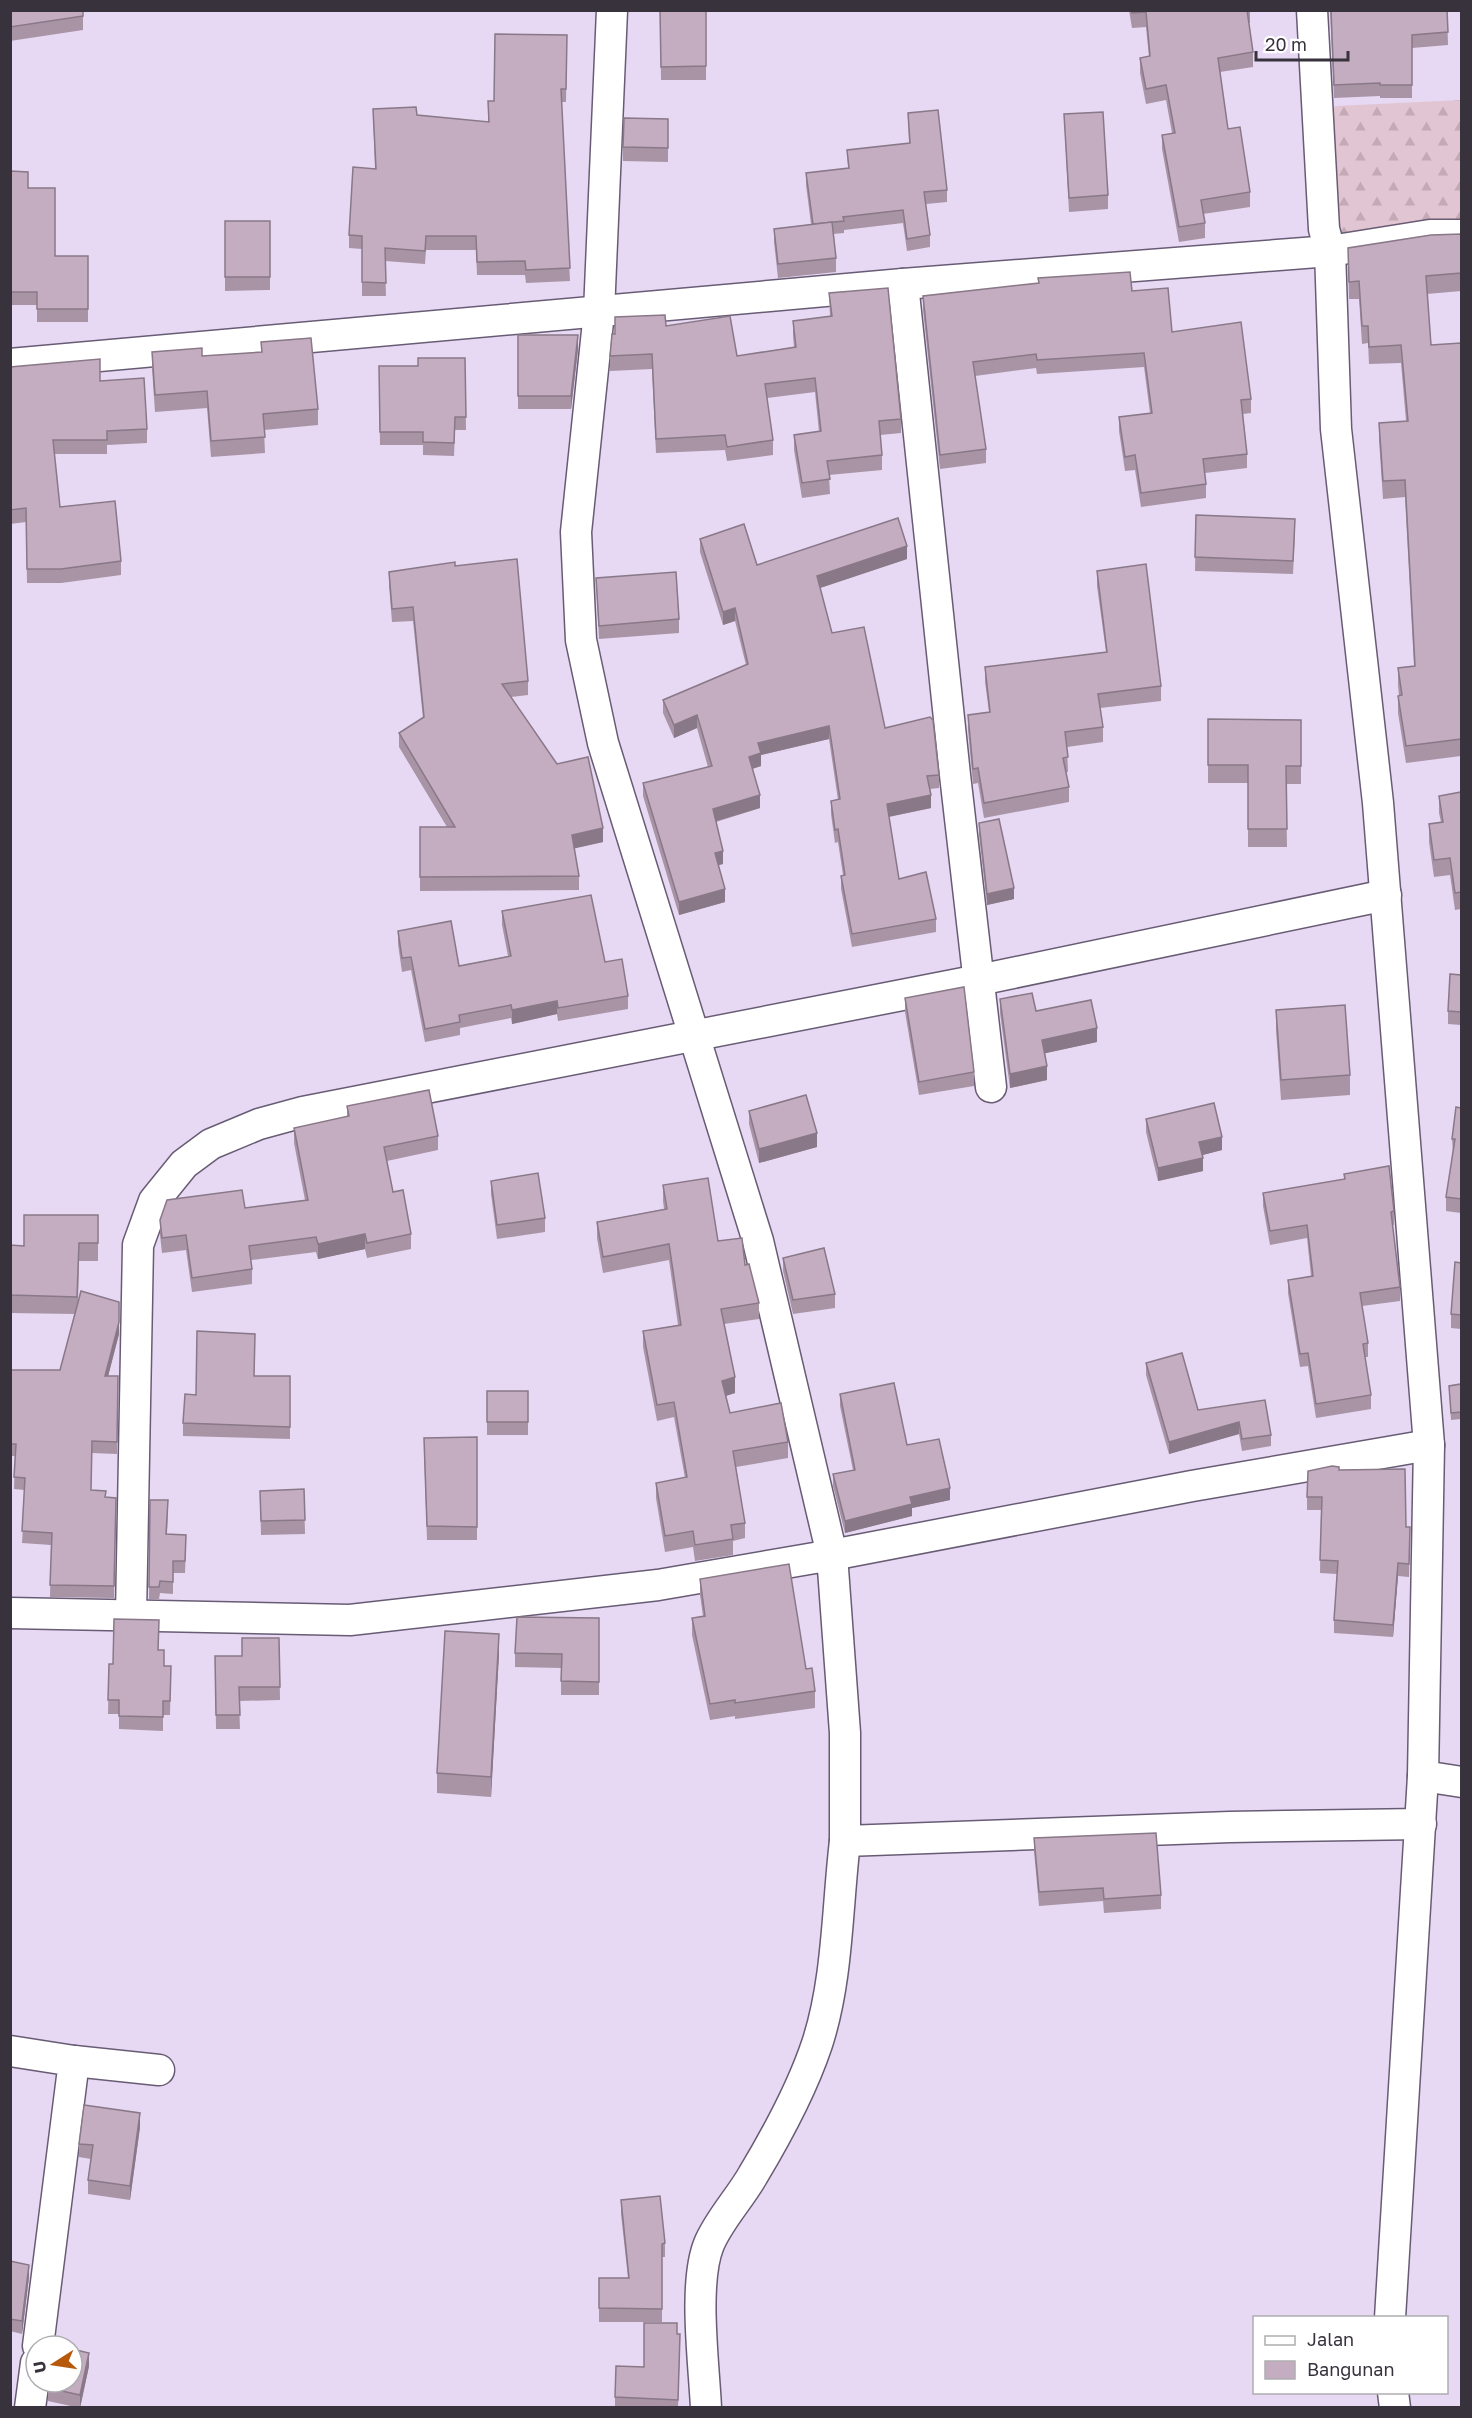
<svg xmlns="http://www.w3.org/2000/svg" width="1472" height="2418" viewBox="0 0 1472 2418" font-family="'Golos Text',sans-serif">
<defs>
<pattern id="forest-firs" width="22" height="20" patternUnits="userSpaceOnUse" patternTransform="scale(1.5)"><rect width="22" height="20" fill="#e2c5d2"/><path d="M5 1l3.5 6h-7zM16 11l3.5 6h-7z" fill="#c3aab5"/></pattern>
</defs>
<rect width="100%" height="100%" fill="#e7d8f4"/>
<path fill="url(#forest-firs)" d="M1461 100V230L1341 242 1332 182 1330 109 1336 106Z"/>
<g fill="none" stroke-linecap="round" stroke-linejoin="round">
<g stroke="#685c74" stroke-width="33">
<g id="street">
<path d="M612 10 599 312 576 532 581 640 603 743 758 1241 832 1555 1192 1486 1429 1445"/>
<path d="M1312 10 1324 229 1330 251 1336 429 1378 803 1429 1445 1423 1776 1390 2318"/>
<path d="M903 284 955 775 991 1087"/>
<path d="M10 364 903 284 1330 251 1430 235H1462"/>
<path d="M10 1613 350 1620 658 1585 832 1555 845 1733V1841L1230 1827 1421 1824"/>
<path d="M131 1615 138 1245 154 1201 184 1164 211 1144 259 1124 303 1112 979 980 1386 895"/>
<path d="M1423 1776 1462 1782"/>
<path d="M10 2051 74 2061 38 2346"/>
<path d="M74 2061 159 2070"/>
<path d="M1393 2392 1395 2408"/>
<path d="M30 2408 36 2363"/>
<path d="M706 2408C704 2364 693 2283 709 2244 719 2220 740 2198 753 2175 777 2135 802 2089 817 2044 838 1980 837 1908 845 1841"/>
</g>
</g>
<use href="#street" stroke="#fff" stroke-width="30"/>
</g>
<g fill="#a994a6">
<path d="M10 10 83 16V30L10 41Z"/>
<path d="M660 10H706V80H661Z"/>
<path d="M1129 10H1250V23H1249L1253 52V67L1220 72 1228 129 1250 192V207L1203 214 1205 223V238L1179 242 1162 149V135L1172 133 1166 100 1146 104 1140 73V58L1149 57 1146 27 1132 28Z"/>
<path d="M1330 10H1447L1448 45 1412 48V98H1380V96L1334 98Z"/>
<path d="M567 35 566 102H561L570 281 526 283 525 275H477L476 250H426L425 264 385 261 386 296H362V249L349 248V235L375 169 373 109 417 115 488 122V101H494Z"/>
<path d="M908 113 947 190V202L926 204 930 235V247L907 251 903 223 844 230V233L833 234 836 258V272L778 278 774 242V229L811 224 806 185V173L848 168 847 150 909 143Z"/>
<path d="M1064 114 1108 195V209L1069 212Z"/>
<path d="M668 119V162L623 161V147Z"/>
<path d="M10 171 28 188 55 256H88V322H37V305H10Z"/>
<path d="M225 221H270V290L225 291Z"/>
<path d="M1461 234V291L1427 294 1431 345 1461 343V756L1406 763 1398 713V696H1399L1398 685V668L1414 666 1405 497 1383 499 1379 440V423L1406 421 1401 363 1369 364 1368 343 1362 344 1359 299H1349L1348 248Z"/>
<path d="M1132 291 1172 332 1251 399V413L1243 414 1247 454V468L1205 473 1206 484V498L1141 507 1135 470 1125 471 1119 431V417L1150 413 1144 367 1037 374 1036 368 975 376 986 449V463L940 469 923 310V296Z"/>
<path d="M829 293 901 419V433L880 435 882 455V470L829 475 830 494 802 498 794 450V435L819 432 815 392 767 398 773 440V455L727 461 725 450 656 453 652 369 610 371V356L615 334V317L666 326 737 356 794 347 793 336V321L830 317Z"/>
<path d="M518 335 578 349 571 409H518Z"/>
<path d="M261 342 318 409V425L264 430 265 453 211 457 207 408 155 412 152 369V352L202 356 261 352Z"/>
<path d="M465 358 466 430H455L454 456 423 455V445H380L379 366H418Z"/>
<path d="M10 367 100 381 147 429V443L107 445V454H54L60 507 121 561V575L61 583H27L26 522 10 524Z"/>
<path d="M1196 515 1295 532 1293 574 1195 571Z"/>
<path d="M700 539 757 565 907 559 820 588 832 633 885 728 939 775V788L930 789 931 808 889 817 899 879 936 919V932L852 947 841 889V876L843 875 838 842 835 843 831 814V801L838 800 829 739 761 755V766L752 769 760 808 716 822 723 864 718 865 725 902 679 915 643 796V783L708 767 697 728 674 738 663 713V700L746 665 735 621 723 625 700 552Z"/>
<path d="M455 566 528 681V695L511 697 603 842 574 848 579 876V890L420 891V827H447L399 747V733L423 718 413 621 392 622 389 585V572Z"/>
<path d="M1097 571 1161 686V701L1100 708 1103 727V742L1067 747 1068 772H1066L1069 787V802L984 818 978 783 973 784 968 730V715L989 712 985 682V667L1106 652 1097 586Z"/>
<path d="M596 578 679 619V633L599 639Z"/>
<path d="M1208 719 1301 720V784H1286L1287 847H1248V783H1208Z"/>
<path d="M1461 792V909L1455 910 1450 875 1434 877 1429 842V824L1441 822 1439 813V796Z"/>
<path d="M979 823 1014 899 987 905 979 835Z"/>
<path d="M502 911 605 962 628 996V1009L558 1021 557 1014 512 1024 511 1018 460 1028V1035L425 1042 411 970 402 972 398 944V931L459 966 508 956 502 925Z"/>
<path d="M1461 975V1025L1448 1024V1011Z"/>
<path d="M905 998 974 1072V1086L919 1095 905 1012Z"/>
<path d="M1000 999 1036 1011 1097 1042 1045 1053 1047 1080 1010 1088 1000 1013Z"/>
<path d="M1276 1010 1350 1075V1095L1281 1100 1276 1030Z"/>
<path d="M347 1106 438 1136V1150L387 1161 393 1192 411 1234V1249L367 1258 365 1249 318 1259 316 1252 251 1260 252 1269V1284L192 1292 186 1250 162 1253 160 1235V1220L305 1200 294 1143V1128L347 1117Z"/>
<path d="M1461 1108V1213L1446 1211V1197L1453 1153 1452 1139Z"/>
<path d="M749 1111 817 1147 759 1163 749 1124Z"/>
<path d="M1146 1119 1222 1150 1202 1155 1203 1171 1158 1181 1146 1132Z"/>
<path d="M1344 1174 1394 1211V1225H1392L1400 1287V1301L1362 1306 1368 1343V1357H1365L1371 1395V1409L1316 1418 1308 1366 1300 1367 1288 1293V1280L1311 1276 1307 1238 1270 1245 1263 1206V1193L1344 1179Z"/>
<path d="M491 1181 545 1218V1232L497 1239 491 1194Z"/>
<path d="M663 1185 718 1241 745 1265 759 1303V1319L724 1324 735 1393 726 1396 730 1413 788 1442V1458L736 1467 745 1523V1538L733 1541V1555L695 1561 693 1547 665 1552 656 1498V1483L685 1478 674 1417 657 1421 643 1347V1331L678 1325 669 1260 603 1273 597 1238V1222L664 1209 663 1201Z"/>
<path d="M98 1215V1261H79L78 1303 119 1334 108 1376H118L117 1454 92 1453 91 1490 106 1498H116L114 1598 50 1597 51 1545 22 1543 25 1490 14 1489 15 1456H10V1370H60L75 1314 10 1313V1245L24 1246Z"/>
<path d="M783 1258 835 1294V1308L793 1314 783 1271Z"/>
<path d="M1461 1263V1329L1451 1328V1314Z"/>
<path d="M255 1347 254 1376H290V1439L183 1436V1423L196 1395Z"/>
<path d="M1146 1363 1198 1410 1271 1435V1446L1242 1451 1239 1434 1169 1454 1146 1375Z"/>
<path d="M1461 1384V1419L1451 1420 1449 1386Z"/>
<rect x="487" y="1391" width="41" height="44"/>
<path d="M840 1394 907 1445 950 1500 912 1508V1516L845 1533 833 1486V1474L853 1470 840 1406Z"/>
<path d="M477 1437V1540H427L424 1451Z"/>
<path d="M1339 1470 1406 1527H1410L1409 1577 1398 1576 1393 1637 1334 1633V1620L1337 1574 1320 1573 1321 1510H1307V1497Z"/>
<path d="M304 1489 305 1534 261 1535 260 1491Z"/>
<path d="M150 1500 168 1512 167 1534 186 1547 185 1573H173V1594L160 1593 159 1599H149Z"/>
<path d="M700 1579 806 1669 815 1691V1708L735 1719V1716L710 1720 692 1635V1618L703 1616 700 1595Z"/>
<path d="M599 1618V1695H561V1668L515 1667V1653Z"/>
<path d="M279 1638 280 1700 239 1701 240 1729H216L215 1656H242Z"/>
<path d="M159 1650 164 1666H171L170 1715H163V1731L119 1729V1714H108L109 1664H113Z"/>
<path d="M499 1654 491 1797 437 1793V1773Z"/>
<path d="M1034 1838 1161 1895V1909L1104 1913 1103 1901 1039 1906 1034 1851Z"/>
<path d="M140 2127 130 2200 88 2194V2180L91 2159 79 2157V2144Z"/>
<path d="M621 2200 665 2243V2257H662V2322H599V2278H628L621 2214Z"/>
<path d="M10 2261 29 2277 22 2334 10 2331Z"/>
<path d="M677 2334 680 2348 678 2408H615V2397Z"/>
<path d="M89 2366 80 2408 48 2401V2388Z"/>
</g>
<g fill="#897887">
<path d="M578 335V349L571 409V396Z"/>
<path d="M907 546V559L817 589V576Z"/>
<path d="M735 608V621L723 625V612Z"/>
<path d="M697 715V728L674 738V725Z"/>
<path d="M829 726V739L761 755V766L749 770V757L758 743Z"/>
<path d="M760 795V808L713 822V809Z"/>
<path d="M931 795V808L887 817V804Z"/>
<path d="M603 828V842L572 849V835Z"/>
<path d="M723 851V864L715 866V853Z"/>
<path d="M1014 888V899L987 905V894Z"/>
<path d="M725 889V902L679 915V902Z"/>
<path d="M557 1001V1014L512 1024V1010Z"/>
<path d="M1097 1028V1042L1042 1054V1040Z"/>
<path d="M1047 1066V1080L1010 1088V1074Z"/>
<path d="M817 1133V1147L759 1163V1149Z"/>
<path d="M1222 1137V1150L1199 1156V1142Z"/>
<path d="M1203 1158V1171L1158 1181V1168Z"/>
<path d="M365 1234V1249L318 1259V1244Z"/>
<path d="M119 1302V1334L105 1388V1376Z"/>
<path d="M735 1377V1393L722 1397V1381Z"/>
<path d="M1239 1422V1434L1169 1454V1442Z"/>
<path d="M950 1488V1500L912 1508V1516L845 1533V1521L910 1497Z"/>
<path d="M1398 1563V1576L1393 1637V1625Z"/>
<path d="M499 1634V1654L491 1797V1777Z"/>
<path d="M140 2113V2127L130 2200V2186Z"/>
<path d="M29 2265V2277L22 2334V2321Z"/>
<path d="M89 2353V2366L80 2408V2395Z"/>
</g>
<g fill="#c4acc1" stroke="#897887" stroke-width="1.5">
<path d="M10 10H83V16L10 27Z"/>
<path d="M660 10H706V66L661 67Z"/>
<path d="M1132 10H1247L1253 52 1218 58 1228 129 1240 127 1250 192 1201 200 1205 223 1179 227 1162 135 1175 133 1166 85 1146 89 1140 58 1150 56 1146 12 1132 13Z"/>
<path d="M1331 10H1447L1448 32 1412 35V85H1380V83L1334 85Z"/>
<path d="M495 34 567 35 566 89H561L570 268 526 270 525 261 477 262 476 236H426L425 251 385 248 386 283 362 282V236L349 235 353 167 376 169 373 109 416 107 417 115 489 122 488 101H494Z"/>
<path d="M938 110 947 190 924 192 930 235 907 239 903 210 843 217 844 221 813 224 806 173 849 168 847 150 910 143 908 113Z"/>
<path d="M1103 112 1108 195 1069 198 1064 114Z"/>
<path d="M624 118 668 119V148L623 147Z"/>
<path d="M10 171 28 172V188H55V256H88V309H37V292H10Z"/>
<rect x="225" y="221" width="45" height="56"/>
<path d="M832 222 836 258 778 264 774 229Z"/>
<path d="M1461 234V273L1426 276 1431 345 1461 343V739L1406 746 1398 696 1402 695 1398 668 1415 666 1405 480 1383 481 1379 423 1408 421 1401 345 1369 347 1368 326H1362L1359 281 1349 282 1348 248 1431 235Z"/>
<path d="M1130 272 1132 291 1168 288 1172 332 1241 322 1251 399 1241 400 1247 454 1203 459 1206 484 1141 493 1135 455 1125 457 1119 417 1152 413 1144 353 1037 360 1036 354 973 362 986 449 940 455 923 296 1039 283 1038 278Z"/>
<path d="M888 288 901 419 879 421 882 455 827 461 830 479 802 483 794 435 821 431 815 378 765 384 773 440 727 447 725 435 656 439 652 354 610 356 612 334H615V317L665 315 666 326 730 316 737 356 796 347 793 321 832 316 829 293Z"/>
<path d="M518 335H578L571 396H518Z"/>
<path d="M311 338 318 409 263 414 265 437 211 441 207 391 155 395 152 352 202 348V356L262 352 261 342Z"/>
<path d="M418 358H465L466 417H455L454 443 423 442V432H380L379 366H418Z"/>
<path d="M100 359V381L144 378 147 429 107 431V440H53L60 507 115 501 121 561 61 569H27L26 508 10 510V367Z"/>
<path d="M1196 515 1295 519 1293 561 1195 557Z"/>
<path d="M898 518 907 546 817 576 832 633 864 627 885 728 930 717 933 720 939 775 927 776 931 795 887 804 899 879 926 872 936 919 852 934 841 876 845 875 838 829 835 830 831 801 840 799 829 726 758 743 761 753 749 757 760 795 713 809 723 851 715 853 725 889 679 902 643 783 712 766 697 715 674 725 663 700 748 664 735 608 723 612 700 539 744 524 757 565Z"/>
<path d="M517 559 528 681 502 684 557 764 588 757 603 828 572 835 579 876 420 877V827H455L399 733 424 717 413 607 392 609 389 572 455 562V566Z"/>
<path d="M1146 564 1161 686 1098 694 1103 727 1065 732 1068 757 1063 758 1069 787 984 803 978 768 973 769 968 715 990 712 985 667 1107 652 1097 571Z"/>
<path d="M676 572 679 619 599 626 596 578Z"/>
<path d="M1208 719 1301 720V766H1286L1287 829H1248V765H1208Z"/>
<path d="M1461 792V892L1455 893 1450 858 1434 860 1429 824 1443 822 1439 796Z"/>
<path d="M999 819 1014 888 987 894 979 823Z"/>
<path d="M591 895 605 962 622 959 628 996 558 1008 557 1001 512 1010 511 1005 459 1015 460 1022 425 1029 411 957 402 958 398 931 451 921 459 966 511 956 502 911Z"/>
<path d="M1450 974 1461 975V1012L1448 1011Z"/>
<path d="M964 987 974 1072 919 1082 905 998Z"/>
<path d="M1032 993 1036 1011 1091 1000 1097 1028 1042 1040 1047 1066 1010 1074 1000 999Z"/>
<path d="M1345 1005 1350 1075 1281 1080 1276 1010Z"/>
<path d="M429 1090 438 1136 384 1147 393 1192 403 1190 411 1234 367 1243 365 1234 318 1244 316 1237 249 1246 252 1269 192 1278 186 1235 162 1238 160 1220 167 1200 242 1190 245 1208 308 1200 294 1128 349 1116 347 1106Z"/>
<path d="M806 1095 817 1133 759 1149 749 1111Z"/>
<path d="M1214 1103 1222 1137 1199 1142 1203 1158 1158 1168 1146 1119Z"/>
<path d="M1456 1107 1461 1108V1199L1446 1197 1455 1139H1452Z"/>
<path d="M1389 1166 1394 1211 1391 1212 1400 1287 1360 1293 1368 1343 1363 1344 1371 1395 1316 1404 1308 1353 1300 1354 1288 1280 1313 1276 1307 1225 1270 1231 1263 1193 1345 1179 1344 1174Z"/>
<path d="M538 1173 545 1218 497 1225 491 1181Z"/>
<path d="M708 1178 718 1241 742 1238 745 1265 749 1264 759 1303 721 1309 735 1377 722 1381 730 1413 781 1403 788 1442 733 1451 745 1523 731 1525 733 1539 695 1545 693 1531 665 1536 656 1483 687 1477 674 1402 657 1405 643 1331 681 1325 669 1244 603 1257 597 1222 667 1209 663 1185Z"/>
<path d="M24 1215H98V1243H79L77 1297 10 1295V1245L24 1246Z"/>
<path d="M824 1248 835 1294 793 1300 783 1258Z"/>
<path d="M1455 1262 1461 1263V1315L1451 1314Z"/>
<path d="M81 1291 119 1302V1322L105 1376H118L117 1442 92 1441 91 1490 106 1491 105 1497 116 1498 114 1586 50 1585 52 1533 22 1531 25 1478 14 1477 16 1444H10V1370H60Z"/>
<path d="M197 1331 255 1334 254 1376H290V1427L183 1423 185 1394 196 1395Z"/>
<path d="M1182 1353 1198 1410 1265 1400 1271 1435 1242 1439 1239 1422 1169 1442 1146 1363Z"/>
<path d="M894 1383 907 1445 939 1439 950 1488 910 1497 912 1504 845 1521 833 1474 855 1470 840 1394Z"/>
<path d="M1461 1384V1412L1451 1413 1449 1386Z"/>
<rect x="487" y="1391" width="41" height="31"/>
<path d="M477 1437V1527L427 1526 424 1438Z"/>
<path d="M1332 1466 1339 1467V1470L1405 1469 1406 1527H1410L1409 1564 1398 1563 1393 1625 1334 1620 1338 1561 1320 1560 1322 1497H1307L1308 1471Z"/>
<path d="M304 1489 305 1520 261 1521 260 1491Z"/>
<path d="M150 1500H168L166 1534 186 1535 185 1561H173V1582L160 1581 159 1587H149Z"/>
<path d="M789 1564 806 1669 812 1668 815 1691 735 1703V1700L710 1704 692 1618 705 1616 700 1579Z"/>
<path d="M517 1617 599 1618V1682L561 1681 562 1654 515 1653Z"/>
<path d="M114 1619 159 1620 158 1650H164V1666H171L170 1701H163V1717L119 1716V1700H108L109 1664H113Z"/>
<path d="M445 1631 499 1634 491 1777 437 1773Z"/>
<path d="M242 1638H279L280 1687H239L240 1715H216L215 1656H242Z"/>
<path d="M1156 1833 1161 1895 1104 1899 1103 1888 1039 1892 1034 1838Z"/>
<path d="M84 2105 140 2113 130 2186 88 2180 93 2145 79 2144Z"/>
<path d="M660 2196 665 2243 662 2244V2309L599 2308V2278H629L621 2200Z"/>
<path d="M10 2261 29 2265 22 2321 10 2319Z"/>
<path d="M644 2323H677V2334H680L678 2400 615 2397 616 2366 644 2367Z"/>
<path d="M72 2349 89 2353 80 2395 48 2388 49 2382H72Z"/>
</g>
<rect width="1472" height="2418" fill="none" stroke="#38323d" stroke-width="24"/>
<rect x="1253" y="2316" width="195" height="78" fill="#ffffff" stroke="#afadb1" stroke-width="1.5"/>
<rect x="1265" y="2336" width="30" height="9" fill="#ffffff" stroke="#afadb1" stroke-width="1.5"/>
<text x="1307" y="2346" font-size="18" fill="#38323d">Jalan</text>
<rect x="1265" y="2361" width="30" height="18" fill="#c4acc1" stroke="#afadb1" stroke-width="1.5"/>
<text x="1307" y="2376" font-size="18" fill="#38323d">Bangunan</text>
<g transform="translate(54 2364) rotate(258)"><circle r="28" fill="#ffffff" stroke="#afadb1" stroke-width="1.5"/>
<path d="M0-4.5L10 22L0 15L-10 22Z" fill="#b7590b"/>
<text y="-9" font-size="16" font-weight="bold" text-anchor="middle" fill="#38323d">U</text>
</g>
<path d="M1256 51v9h92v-9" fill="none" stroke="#38323d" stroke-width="3"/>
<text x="1265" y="51" font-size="18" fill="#38323d" stroke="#ffffff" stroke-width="4.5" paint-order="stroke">20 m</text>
</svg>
